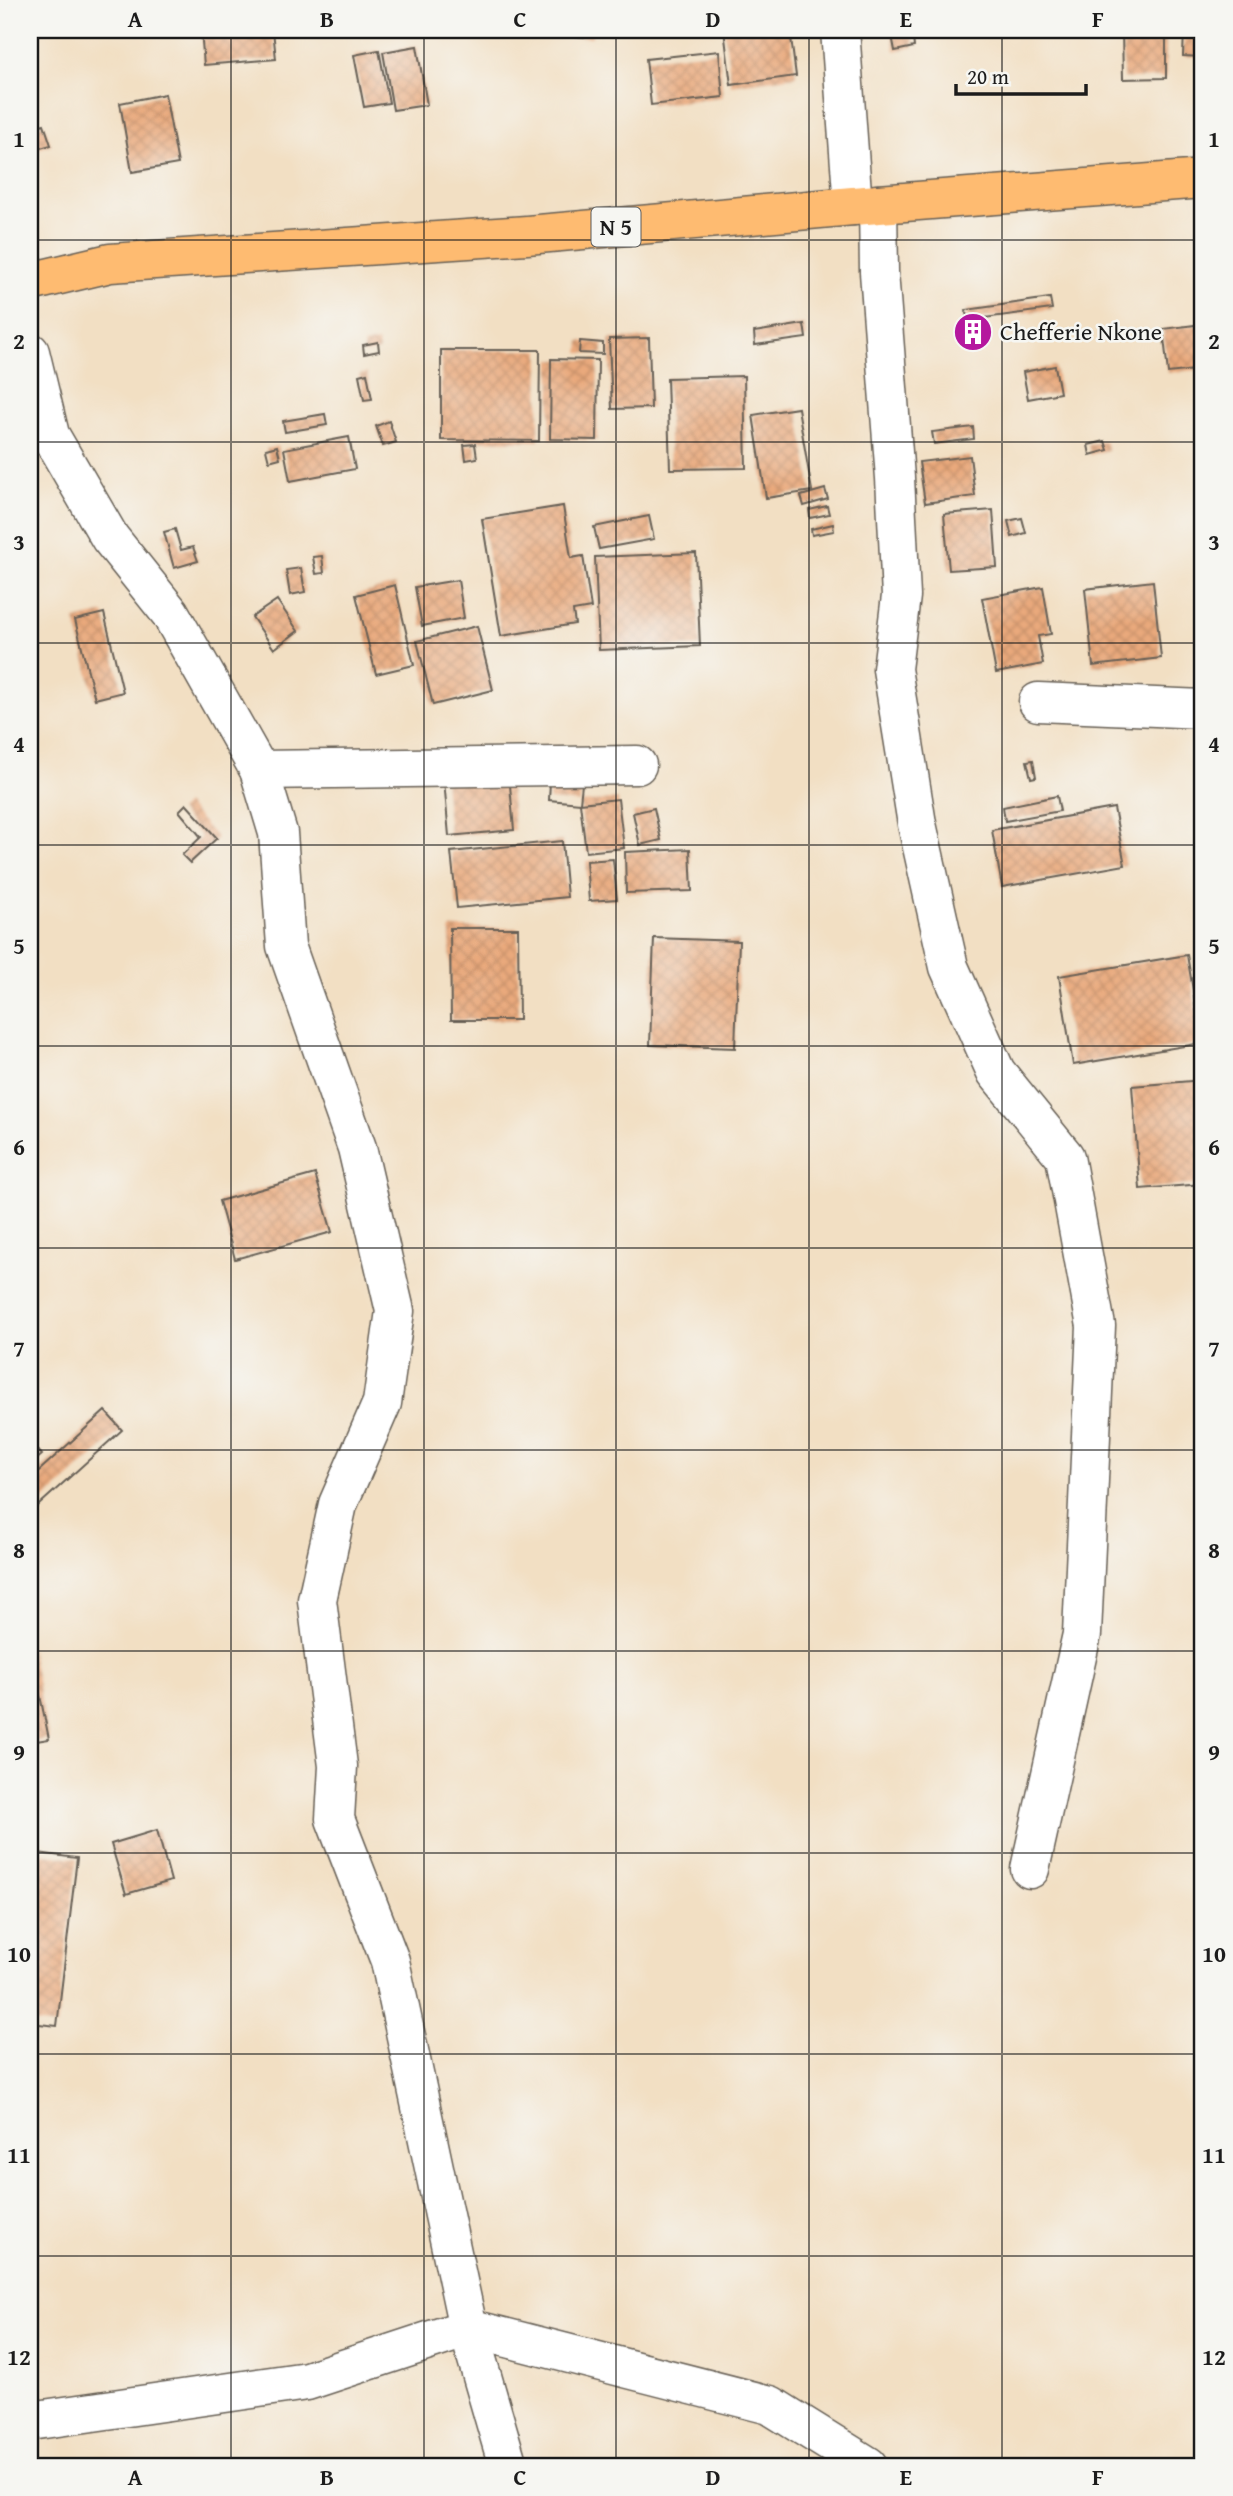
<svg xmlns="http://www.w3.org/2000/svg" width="1233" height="2496" viewBox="0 0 1233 2496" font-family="'Gentium Book Plus',serif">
<defs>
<pattern id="building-cross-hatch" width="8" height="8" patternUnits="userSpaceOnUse" patternTransform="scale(1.75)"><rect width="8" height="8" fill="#e9a97b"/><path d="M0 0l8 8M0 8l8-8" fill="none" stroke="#c7916a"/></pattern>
</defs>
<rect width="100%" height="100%" fill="#f6f6f2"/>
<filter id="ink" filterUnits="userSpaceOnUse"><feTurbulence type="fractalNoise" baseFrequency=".0143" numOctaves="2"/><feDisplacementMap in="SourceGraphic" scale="14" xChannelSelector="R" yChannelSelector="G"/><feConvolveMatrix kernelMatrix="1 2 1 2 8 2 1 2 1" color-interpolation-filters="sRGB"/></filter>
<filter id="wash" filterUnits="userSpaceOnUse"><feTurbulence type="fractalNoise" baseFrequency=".00686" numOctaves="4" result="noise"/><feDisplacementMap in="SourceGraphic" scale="28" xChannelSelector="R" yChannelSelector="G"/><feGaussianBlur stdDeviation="1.57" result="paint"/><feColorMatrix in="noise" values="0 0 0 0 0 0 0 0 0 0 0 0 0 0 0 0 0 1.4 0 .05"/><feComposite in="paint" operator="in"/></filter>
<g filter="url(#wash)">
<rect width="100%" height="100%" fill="#f2dfc3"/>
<g id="blocks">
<g fill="url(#building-cross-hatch)">
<path d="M201 30H273L276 59 204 65Z"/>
<path d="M570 30H592V37L570 36Z"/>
<path d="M724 30H790L796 76 731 85Z"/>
<path d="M891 30H934V34L913 38 914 47 895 51Z"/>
<path d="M1122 30H1166V78L1123 79Z"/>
<path d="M1184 30H1203V57L1183 56Z"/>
<path d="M417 46 427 105 393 110 383 52Z"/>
<path d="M379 50 389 103 364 107 354 55Z"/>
<path d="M719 51 723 97 651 105 646 59Z"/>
<path d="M165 94 178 164 132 172 120 103Z"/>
<path d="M44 124 51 145 30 151V128Z"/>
<path d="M1050 298 1052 309 976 319 980 345 970 347 966 310Z"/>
<path d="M804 324 806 338 755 345 754 332Z"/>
<path d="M1203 324V369L1168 373 1163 329Z"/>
<path d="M649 338 651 408 612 409 609 339Z"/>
<path d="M580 341 603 343V354L579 353Z"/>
<path d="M378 342 379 351 364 354 363 345Z"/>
<path d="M441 350H540L539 441 441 440Z"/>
<path d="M551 359 598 360 597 440 550 439Z"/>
<path d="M1055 366 1060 393 1028 399 1023 372Z"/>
<path d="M367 373 372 399 364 400 359 375Z"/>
<path d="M744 376 746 468 670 469 667 378Z"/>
<path d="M798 408 812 491 766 498 753 415Z"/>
<path d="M325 414 327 425 285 432 283 421Z"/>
<path d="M389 421 396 442 383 446 376 426Z"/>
<path d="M973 427 974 439 934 444 932 432Z"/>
<path d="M349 437 355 469 290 481 284 449Z"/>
<path d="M1105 441 1108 450 1090 455 1088 445Z"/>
<path d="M475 444 477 458 466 460 464 445Z"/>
<path d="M277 446 280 458 269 461 266 449Z"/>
<path d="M970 456 975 496 925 503 919 462Z"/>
<path d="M825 489 828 499 804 506 801 496Z"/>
<path d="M563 506 571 558 583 556 591 608 573 611 575 624 501 636 482 519Z"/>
<path d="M827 506 829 514 810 518 809 510Z"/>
<path d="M993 510 997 567 949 570 944 514Z"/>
<path d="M649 516 654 539 599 549 594 527Z"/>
<path d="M1022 518 1026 533 1012 537 1008 521Z"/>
<path d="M833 524 834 531 812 535 811 529Z"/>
<path d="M175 529 181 550 193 547 198 561 174 568 164 532Z"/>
<path d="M696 553 700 646 599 650 595 557Z"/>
<path d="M322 556 324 573 316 574 313 557Z"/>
<path d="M301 568 305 592 290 595 286 570Z"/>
<path d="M458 580 464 618 422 626 415 587Z"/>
<path d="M1153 581 1161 658 1093 666 1085 589Z"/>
<path d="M395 585 414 665 376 674 356 595Z"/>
<path d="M1043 587 1051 634 1038 636 1043 664 996 673 982 598Z"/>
<path d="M277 600 298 631 274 649 252 617Z"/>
<path d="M104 613 123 692 95 699 75 620Z"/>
<path d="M477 626 493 690 433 705 417 641Z"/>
<path d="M1033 760 1036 777 1031 778 1027 761Z"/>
<path d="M509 774 514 830 449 836 444 780Z"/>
<path d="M550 782 582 784 580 803 549 800Z"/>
<path d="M1057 796 1060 811 1005 821 1003 807Z"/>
<path d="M618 799 624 848 586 852 580 803Z"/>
<path d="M186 804 217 838 190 863 182 855 201 837 179 811Z"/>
<path d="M654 808 661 840 640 845 633 813Z"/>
<path d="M1114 808 1125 865 1002 887 992 830Z"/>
<path d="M562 841 567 897 457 908 451 852Z"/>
<path d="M690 849 692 891 626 893 625 852Z"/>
<path d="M613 859 617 899 589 901 586 861Z"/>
<path d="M450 928H518L519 1020H451Z"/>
<path d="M654 938 739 941 735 1048 650 1045Z"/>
<path d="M1187 955 1202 1043 1073 1065 1059 976Z"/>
<path d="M1203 1080V1184L1140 1189 1132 1086Z"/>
<path d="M315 1174 332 1232 235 1259 219 1201Z"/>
<path d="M105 1411 122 1430 30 1513V1479Z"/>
<path d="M30 1441 42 1455 30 1465Z"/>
<path d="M30 1647 49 1739 30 1742Z"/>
<path d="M157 1830 171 1881 126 1894 111 1844Z"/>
<path d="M30 1852 77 1858 57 2026 30 2023Z"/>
</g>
</g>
</g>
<g filter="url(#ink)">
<use href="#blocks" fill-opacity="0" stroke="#676056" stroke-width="2"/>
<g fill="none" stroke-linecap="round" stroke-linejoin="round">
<g stroke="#676056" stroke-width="41">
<g id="minor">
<path d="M840 30 853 206"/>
<path d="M878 204 879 272 895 478 901 596 892 669 917 824 949 967 996 1072 1065 1157 1096 1326 1082 1634 1030 1869"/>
<path d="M30 352 50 435 110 538 170 613 259 770 278 833 286 946 357 1148 395 1311 382 1403 338 1504 317 1600 338 1766 335 1819 390 1961 468 2328 508 2466"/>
<path d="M1038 702 1203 709"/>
<path d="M259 770 637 765"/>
<path d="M30 2421 307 2381 468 2328 770 2405 868 2466"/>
</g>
</g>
<g stroke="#676056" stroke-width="41">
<path id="trunk" d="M30 282 110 263 527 235 853 206 1203 179"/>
</g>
<use href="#minor" stroke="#fff" stroke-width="38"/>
<use href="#trunk" stroke="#febb71" stroke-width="38"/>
</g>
</g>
<path fill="none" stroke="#1c1c1c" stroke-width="2" stroke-opacity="0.55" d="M231 30V2466M424 30V2466M616 30V2466M809 30V2466M1002 30V2466M30 240H1203M30 442H1203M30 643H1203M30 845H1203M30 1046H1203M30 1248H1203M30 1450H1203M30 1651H1203M30 1853H1203M30 2054H1203M30 2256H1203"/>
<defs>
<g id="building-disc" transform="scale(2.0125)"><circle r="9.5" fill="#b5179e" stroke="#f6f6f2"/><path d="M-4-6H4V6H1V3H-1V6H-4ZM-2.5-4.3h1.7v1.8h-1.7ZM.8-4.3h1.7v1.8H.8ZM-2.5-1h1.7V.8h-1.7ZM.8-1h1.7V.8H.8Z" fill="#fff"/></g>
</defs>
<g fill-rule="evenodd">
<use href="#building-disc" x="973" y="332"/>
</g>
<g text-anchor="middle" stroke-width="5" stroke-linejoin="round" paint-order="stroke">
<rect fill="#f6f6f2" stroke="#5d5d5c" stroke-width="2" x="591.5" y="207.5" width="49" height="39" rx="5"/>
<g font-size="23" font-weight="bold" fill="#1c1c1c">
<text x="616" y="235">N 5</text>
</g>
<g font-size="24" fill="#1c1c1c" stroke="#f6f6f2" text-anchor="start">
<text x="1000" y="340">Chefferie Nkone</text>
</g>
</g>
<rect width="1233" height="2496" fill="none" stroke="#f6f6f2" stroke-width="77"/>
<path d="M956 84v10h130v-10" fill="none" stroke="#1c1c1c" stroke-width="3.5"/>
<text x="967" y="84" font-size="21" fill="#1c1c1c" stroke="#f6f6f2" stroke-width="5" paint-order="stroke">20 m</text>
<rect x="38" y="38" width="1156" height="2420" fill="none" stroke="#1c1c1c" stroke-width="2.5"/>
<g font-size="23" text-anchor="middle" font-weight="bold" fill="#1c1c1c">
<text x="135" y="27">A</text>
<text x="327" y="27">B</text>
<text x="520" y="27">C</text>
<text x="713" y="27">D</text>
<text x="906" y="27">E</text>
<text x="1098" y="27">F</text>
<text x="19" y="147">1</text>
<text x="1214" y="147">1</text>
<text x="19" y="349">2</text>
<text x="1214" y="349">2</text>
<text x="19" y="550">3</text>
<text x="1214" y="550">3</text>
<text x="19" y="752">4</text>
<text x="1214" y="752">4</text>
<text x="19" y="954">5</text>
<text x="1214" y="954">5</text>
<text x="19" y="1155">6</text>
<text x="1214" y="1155">6</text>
<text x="19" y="1357">7</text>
<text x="1214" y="1357">7</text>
<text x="19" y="1558">8</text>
<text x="1214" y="1558">8</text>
<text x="19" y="1760">9</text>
<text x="1214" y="1760">9</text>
<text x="19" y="1962">10</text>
<text x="1214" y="1962">10</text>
<text x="19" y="2163">11</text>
<text x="1214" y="2163">11</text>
<text x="19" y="2365">12</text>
<text x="1214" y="2365">12</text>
<text x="135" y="2485">A</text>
<text x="327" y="2485">B</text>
<text x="520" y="2485">C</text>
<text x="713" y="2485">D</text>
<text x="906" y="2485">E</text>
<text x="1098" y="2485">F</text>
</g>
</svg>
